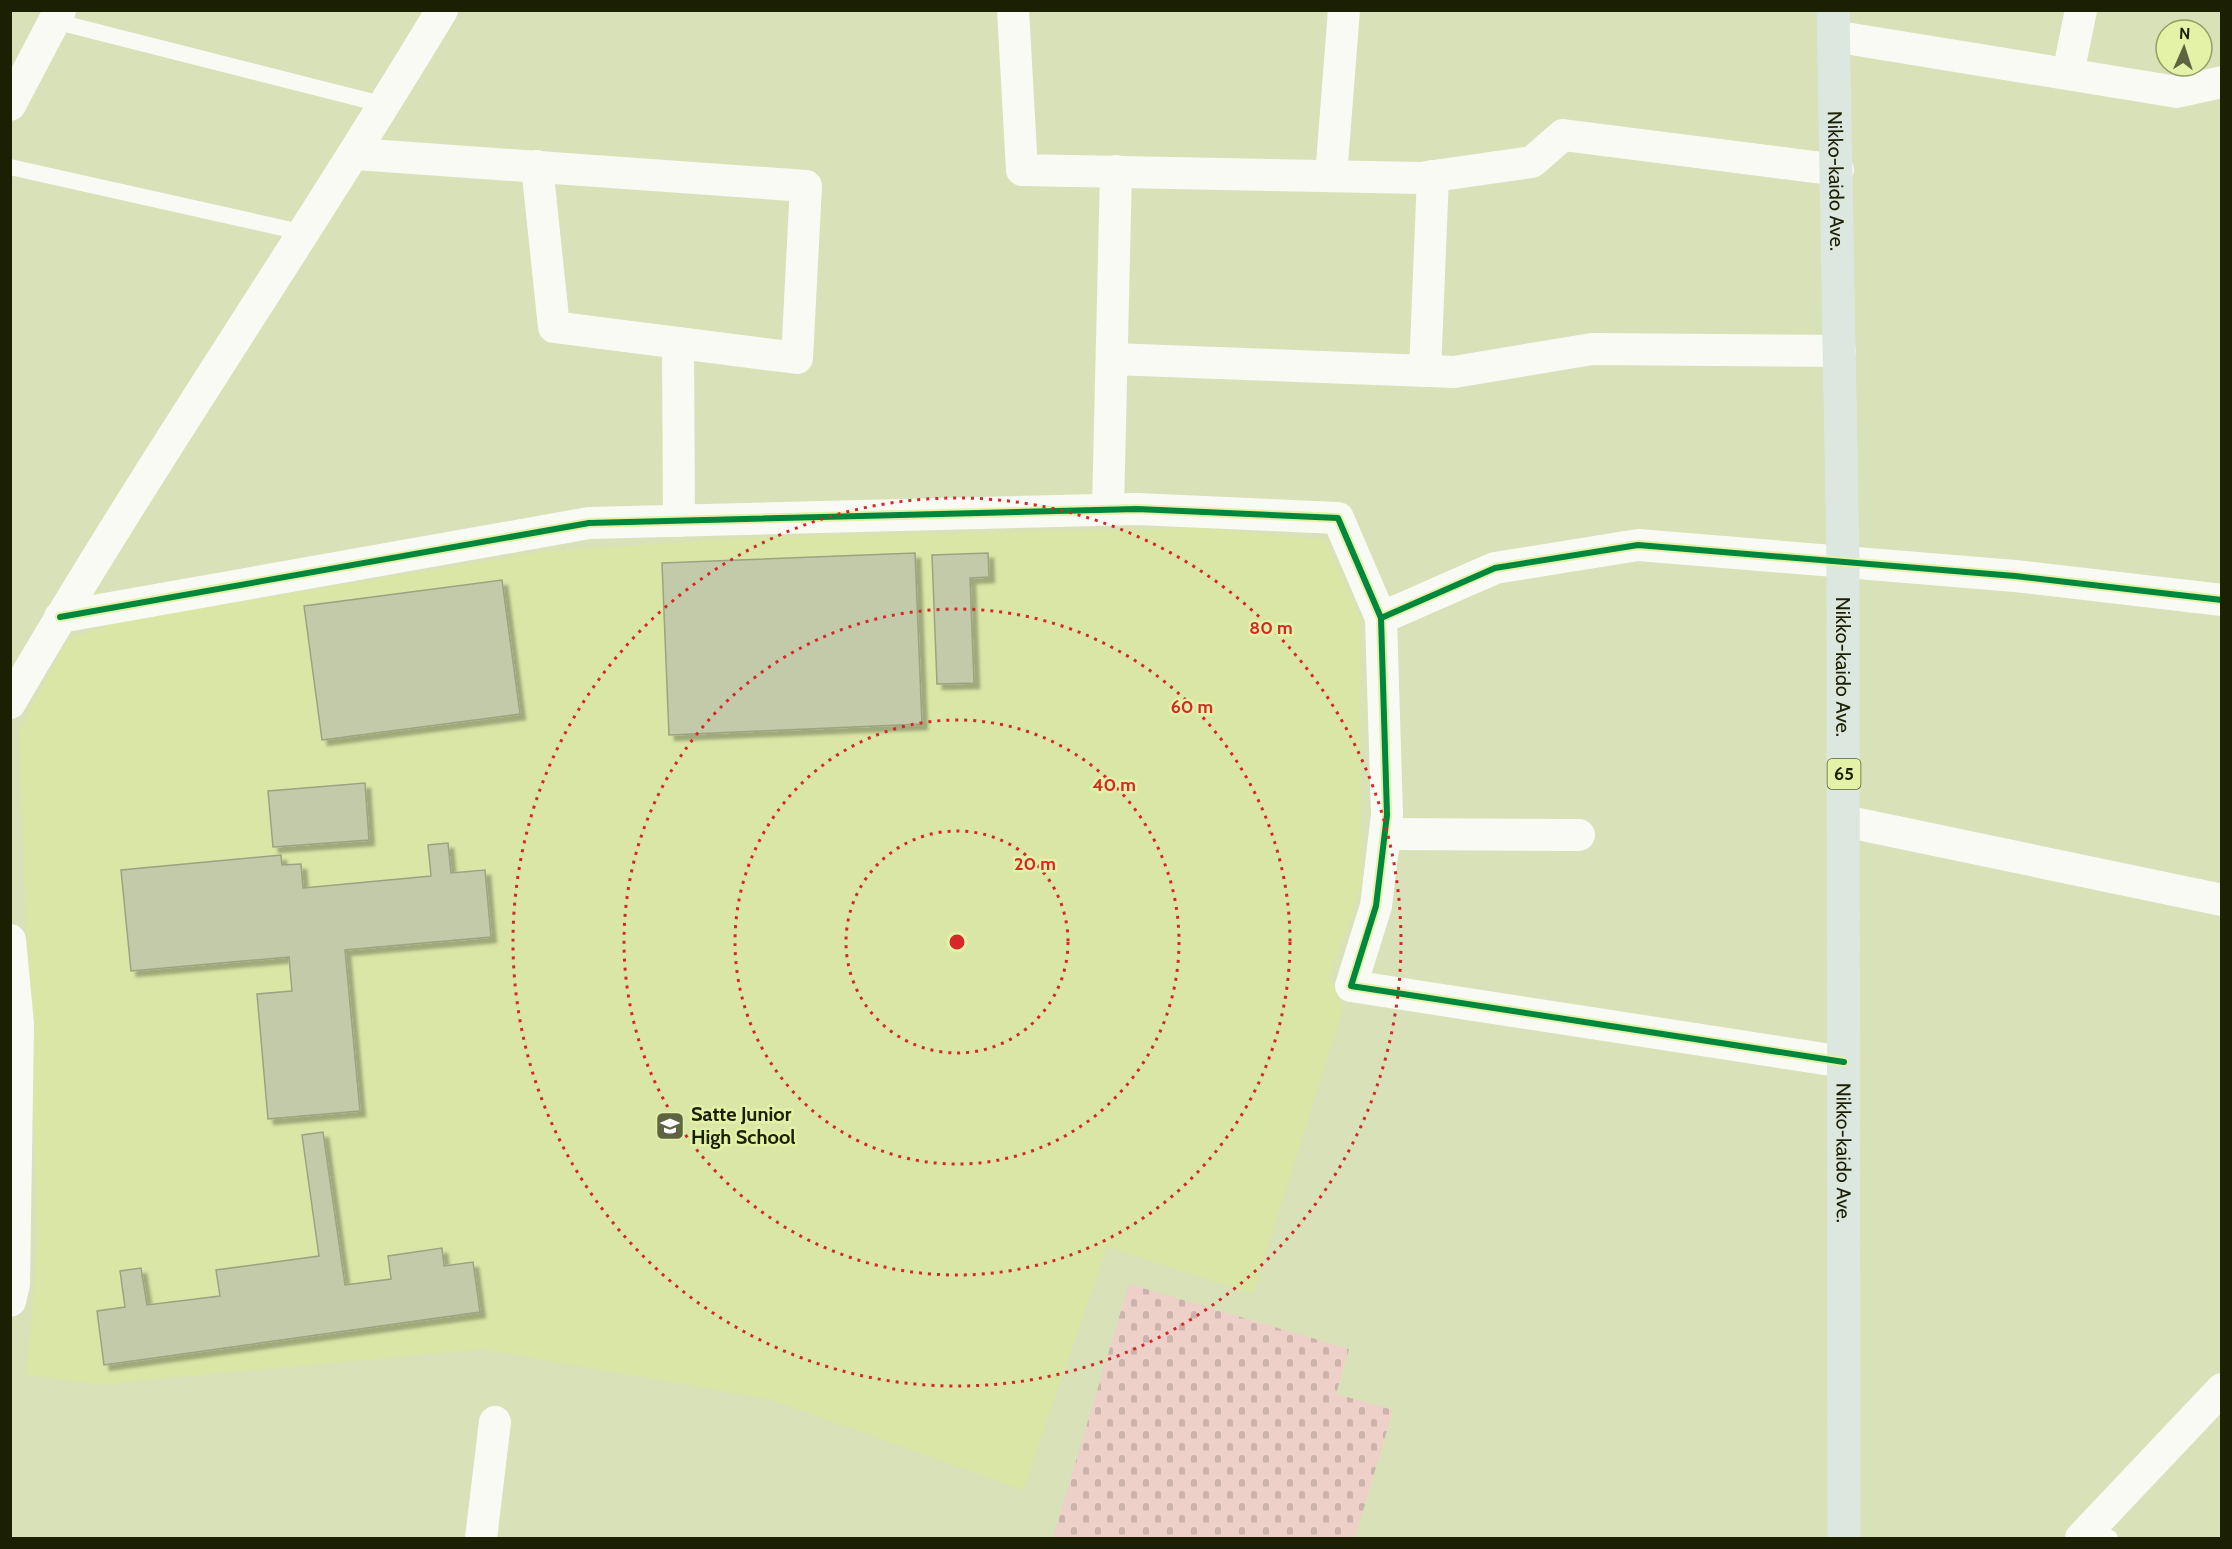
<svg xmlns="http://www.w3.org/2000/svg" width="2232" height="1549" viewBox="0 0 2232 1549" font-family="Cabin,sans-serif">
<defs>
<pattern id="cemetery-stones" width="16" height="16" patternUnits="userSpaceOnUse" patternTransform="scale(1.5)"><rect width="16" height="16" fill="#edd1c9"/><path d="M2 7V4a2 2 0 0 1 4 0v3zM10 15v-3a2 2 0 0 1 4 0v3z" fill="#cbb3ab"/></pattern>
<filter id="shadow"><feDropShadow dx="5.5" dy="5.5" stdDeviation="1.5" flood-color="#0004"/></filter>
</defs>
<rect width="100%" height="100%" fill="#d8e1b8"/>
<path fill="#d9e6a6" d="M1201 528 1325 540 1360 617 1362 884 1330 976 1343 1009 1253 1294 1107 1247 1023 1490 772 1400 482 1349 101 1384 26 1375 38 1244 19 730 68 640 117 622 548 551 760 537Z"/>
<path fill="url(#cemetery-stones)" d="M1129 1284 1349 1349 1336 1394 1393 1410 1355 1538H1053Z"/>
<g fill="#c3caa9" stroke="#9ca382" stroke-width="1.5" filter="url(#shadow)">
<path d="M915 553 922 724 669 735 662 563Z"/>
<path d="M988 553 989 577 970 578 974 683 937 684 932 555Z"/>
<path d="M502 580 520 714 322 740 304 606Z"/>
<path d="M365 783 369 840 273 847 268 791Z"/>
<path d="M448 843 451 873 485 870 491 937 345 950 360 1111 268 1119 257 994 292 991 289 957 131 971 121 870 281 855 282 865 301 864 303 888 431 876 428 845Z"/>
<path d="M323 1132 345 1285 391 1279 388 1256 442 1248 444 1266 473 1262 480 1312 104 1365 97 1311 125 1307 120 1271 141 1268 147 1305 220 1296 216 1270 319 1256 302 1135Z"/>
</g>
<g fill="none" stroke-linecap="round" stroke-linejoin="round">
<g stroke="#f9faf4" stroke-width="16">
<path d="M54 21 385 105"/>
<path d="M10 167 305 233"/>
<path d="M2091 1530 2110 1538"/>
</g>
<g stroke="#f9faf4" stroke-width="32">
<path d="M1013 10 1022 170 1420 178 1532 162 1563 135 1838 170"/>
<path d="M1833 36 2177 92 2222 82"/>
<path d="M2068 74 2081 10"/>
<path d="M10 105 60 10"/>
<path d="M356 154 806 186 797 358 554 327 537 166"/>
<path d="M1331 176 1344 10"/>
<path d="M678 343 679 521"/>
<path d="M1112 359 1454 372 1592 349 1840 351"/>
<path d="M1425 371 1433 176"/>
<path d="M1108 509 1116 171"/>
<path d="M60 617 589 523 1137 509 1338 518 1381 618"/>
<path d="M10 703C147 467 302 243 442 10"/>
<path d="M1844 821 2222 900"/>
<path d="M1385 834 1579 835"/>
<path d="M10 940 18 1024 14 1284 10 1301"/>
<path d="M1844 1062 1351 986 1376 906 1387 815 1381 618 1495 568 1638 545 2015 576 2222 600"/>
<path d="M481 1538 495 1422"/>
<path d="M2081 1538 2222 1389"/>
</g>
<path stroke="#dce7df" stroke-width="33" id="s1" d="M1833 10 1843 561 1844 1538"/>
<g stroke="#e3f2a7" stroke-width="10">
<g id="cycleway">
<path d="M60 617 589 523 1137 509 1338 518 1381 618"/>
<path d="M1844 1062 1351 986 1376 906 1387 815 1381 618 1495 568 1638 545 2015 576 2222 600"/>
</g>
</g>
<use href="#cycleway" stroke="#00873e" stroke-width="6"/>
</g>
<g fill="none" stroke="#d62828" stroke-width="3" stroke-dasharray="3 6">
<circle cx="957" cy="942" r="111"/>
<circle cx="957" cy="942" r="222"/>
<circle cx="957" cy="942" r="333"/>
<circle cx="957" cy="942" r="444"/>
</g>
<defs>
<g id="school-square" transform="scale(1.5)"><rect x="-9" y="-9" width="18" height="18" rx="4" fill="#5e6442" stroke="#e3f2a7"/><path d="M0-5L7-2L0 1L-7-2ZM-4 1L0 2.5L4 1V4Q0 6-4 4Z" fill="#fff"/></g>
</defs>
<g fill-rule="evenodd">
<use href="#school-square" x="670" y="1126"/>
</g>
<g text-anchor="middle" stroke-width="5" stroke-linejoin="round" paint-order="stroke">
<rect fill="#e3f2a7" stroke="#585f34" stroke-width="1.5" x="1827.5" y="759" width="33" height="30" rx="4.5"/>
<g font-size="18" font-weight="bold" fill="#1c2003">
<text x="1844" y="780">65</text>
</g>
<g font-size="20" fill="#1c2003" stroke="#e3f2a7">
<text dy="7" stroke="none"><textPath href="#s1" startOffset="171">Nikko-kaido Ave.</textPath></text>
<text dy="7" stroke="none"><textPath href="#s1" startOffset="657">Nikko-kaido Ave.</textPath></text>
<text dy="7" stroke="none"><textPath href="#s1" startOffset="1143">Nikko-kaido Ave.</textPath></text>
</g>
<g font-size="20" font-weight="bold" fill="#1c2003" stroke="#e3f2a7" text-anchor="start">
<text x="691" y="1121">Satte Junior<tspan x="691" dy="23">High School</tspan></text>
</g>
</g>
<circle cx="957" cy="942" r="9" fill="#d62828" stroke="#e3f2a7" stroke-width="3"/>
<g font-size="18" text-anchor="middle" font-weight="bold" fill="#d62828" stroke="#e3f2a7" stroke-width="5" stroke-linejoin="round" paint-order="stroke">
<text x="1271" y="634">80 m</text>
<text x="1192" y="713">60 m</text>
<text x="1114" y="791">40 m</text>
<text x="1035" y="870">20 m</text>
</g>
<rect width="2232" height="1549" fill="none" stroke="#1c2003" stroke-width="24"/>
<g transform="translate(2184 48) rotate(3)"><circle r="28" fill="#e3f2a7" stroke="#939e65" stroke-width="1.5"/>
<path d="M0-4.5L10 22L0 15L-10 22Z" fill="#5e6442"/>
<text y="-9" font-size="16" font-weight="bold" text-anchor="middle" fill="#1c2003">N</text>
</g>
</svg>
